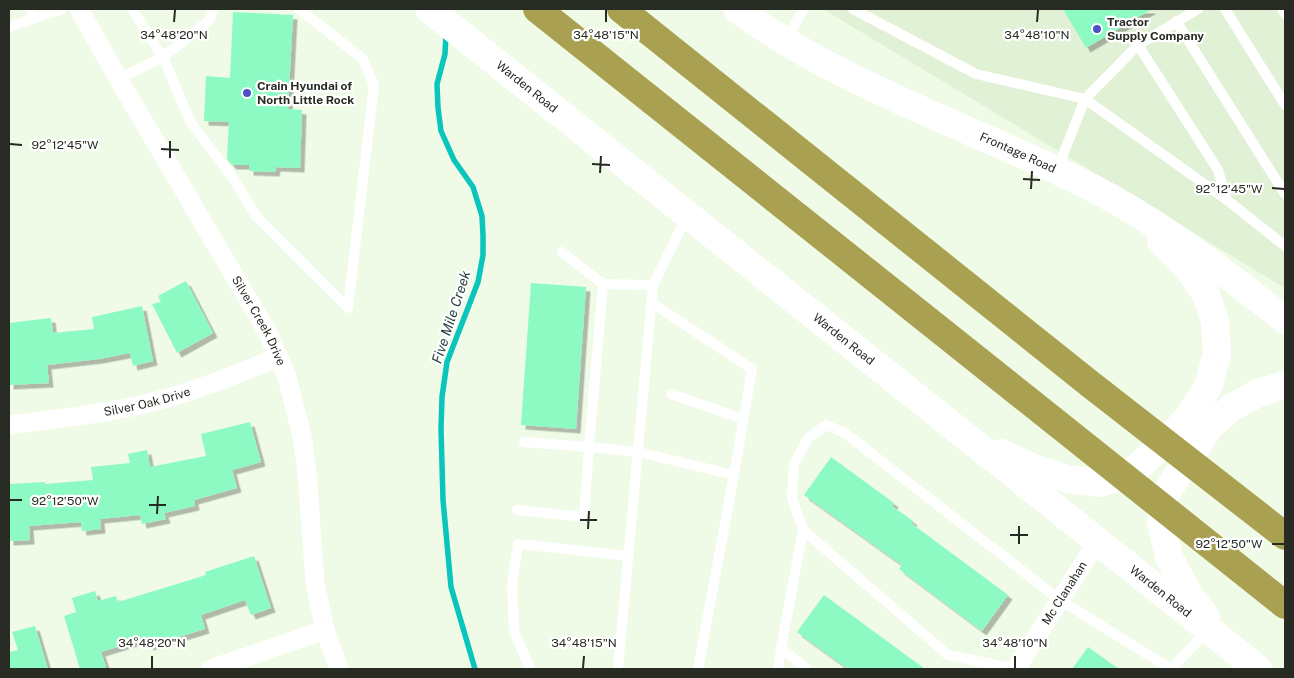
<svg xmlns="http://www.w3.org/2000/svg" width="1294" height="678" viewBox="0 0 1294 678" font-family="'Public Sans',sans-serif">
<defs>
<filter id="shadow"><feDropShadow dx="4.5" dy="4.5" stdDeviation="0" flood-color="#0004"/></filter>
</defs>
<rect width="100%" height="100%" fill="#effbe6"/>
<path fill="#e1f1d5" d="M823 9H1285V288Z"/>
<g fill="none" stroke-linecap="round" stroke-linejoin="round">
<path stroke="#09c5bc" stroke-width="5.5" d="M446 33 445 54 437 84 438 108 441 131 454 160 473 187 482 216 483 235V255L478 282 447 362 442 397 441 429 443 500 451 587 475 669"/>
</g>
<g fill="#8dfac3" filter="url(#shadow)">
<path d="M1063 9H1152L1086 48Z"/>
<path d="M233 12 293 15 288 109 302 110 300 168 276 167 275 172 249 171V165H232L227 159 229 122 204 121 206 76 230 78Z"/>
<path d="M186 281 213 333 177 353 152 304 161 302 158 296Z"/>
<path d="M531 283 586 287 576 429 521 425Z"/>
<path d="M142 306 153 361 133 366 130 353 99 359 47 365 49 383 9 385V323L51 318 53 333 94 329 92 317Z"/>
<path d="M250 422 261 462 232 470 237 488 194 500 195 506 164 513 166 519 142 524 140 515 100 519 101 529 82 531 81 522 29 526 30 540 9 541V484L45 482V484L93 480 91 467 130 463 128 454 147 450 150 467 206 456 201 434Z"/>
<path d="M831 457 894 503 892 506 913 521 911 523 1008 595 982 631 899 569 902 565 804 495Z"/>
<path d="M254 556 271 608 251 615 245 600 201 615 205 629 149 646 146 638 101 652 106 667 97 669H80L64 616 76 612 72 598 95 591 98 601 116 596 118 602 206 575 205 572Z"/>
<path d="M824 595 925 669H848L797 632Z"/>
<path d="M35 626 48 669H9V652L18 650 12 632Z"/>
<path d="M1088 647 1119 669H1072Z"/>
</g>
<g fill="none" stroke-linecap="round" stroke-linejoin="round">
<g stroke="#fff" stroke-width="10">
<path d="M31 9 36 18"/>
<path d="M132 9 163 57 209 21 213 9"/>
<path d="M853 9 976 74 1085 99 1057 170"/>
<path d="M1198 9 1138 45 1085 99 1227 200 1285 246"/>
<path d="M1225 9 1285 105"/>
<path d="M1282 9 1285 14"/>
<path d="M1176 21 1285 194"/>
<path d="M9 27 62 9"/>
<path d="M785 40 804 9"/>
<path d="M1138 45 1218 170 1227 200"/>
<path d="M118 79 163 57 191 123 234 179 256 216 348 308 374 85 363 59 299 9"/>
<path d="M562 252 603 284"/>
<path d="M652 303 752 369 734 475 638 452 589 447 603 284 653 285"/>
<path d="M671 394 743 419"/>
<path d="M517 510 584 517 589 447 524 442"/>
<path d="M803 530 781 648 807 669"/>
<path d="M530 669 514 631 512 584 518 544 628 556"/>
<path d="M618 669 653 285 687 216"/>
<path d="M698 669 734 475"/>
<path d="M778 669 781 648"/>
<path d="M1016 669 948 655 803 530 792 498 794 464 808 438 826 425 845 433 1060 600 1171 669 1207 631"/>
</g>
<g stroke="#fff" stroke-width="19">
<path id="s1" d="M79 9 122 85 268 333 287 377 302 436 307 472 315 583 325 630 339 669"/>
<path id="s2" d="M9 425C65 418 123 412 178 395 212 384 245 371 278 357"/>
<path d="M211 669 325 630"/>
<path id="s3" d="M1016 669 1097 542"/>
</g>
<g stroke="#fff" stroke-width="28">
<path id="s4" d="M429 9 1258 669"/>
<path id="s5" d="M737 9C840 85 971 127 1085 184 1158 221 1222 270 1285 320"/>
<path d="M1001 453 1031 467 1067 479 1100 483 1131 473 1159 448 1188 418 1208 387 1217 354 1215 322 1206 294 1188 269 1161 242"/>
<path d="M1206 617 1189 595 1169 557 1161 523 1164 496 1210 426 1231 408 1258 393 1285 385"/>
</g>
<g stroke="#a9a051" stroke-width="28">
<path d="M537 9 1285 605"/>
<path d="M621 9 1090 384 1285 536"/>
</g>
</g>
<path fill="none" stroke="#272b23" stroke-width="2" d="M174 22 175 10M606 22V10M1037 22 1038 10M10 144 22 145M161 149 179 150M170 158V141M592 164 610 165M600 173 601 156M1023 179 1040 180M1272 188 1284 189M1031 189 1032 171M10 500H22M149 505H166M157 514 158 496M580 520H597M588 529 589 511M1010 535H1028M1019 544V526M1272 544H1284M152 668V656M583 668 584 656M1015 668V656"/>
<g fill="#4b51c7" stroke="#fff" stroke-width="2">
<circle cx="1097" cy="29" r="5"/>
<circle cx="247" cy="93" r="5"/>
</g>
<g text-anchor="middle" stroke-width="4.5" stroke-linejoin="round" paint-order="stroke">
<g font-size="12" font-weight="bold" fill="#272b23" stroke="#fff" text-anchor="start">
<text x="1107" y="26">Tractor<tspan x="1107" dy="14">Supply Company</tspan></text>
<text x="257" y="90">Crain Hyundai of<tspan x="257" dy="14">North Little Rock</tspan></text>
</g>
<g font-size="12" fill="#272b23" stroke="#fff">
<text dy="4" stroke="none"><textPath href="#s4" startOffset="125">Warden Road</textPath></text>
<text dy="4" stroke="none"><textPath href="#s5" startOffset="316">Frontage Road</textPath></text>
<text dy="4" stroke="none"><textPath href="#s1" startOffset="360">Silver Creek Drive</textPath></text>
<text dy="4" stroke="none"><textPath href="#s4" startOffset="530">Warden Road</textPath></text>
<text dy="4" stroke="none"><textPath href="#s2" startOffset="140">Silver Oak Drive</textPath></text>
<text dy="4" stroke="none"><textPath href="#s4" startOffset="935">Warden Road</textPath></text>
<text dy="4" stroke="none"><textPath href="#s3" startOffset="90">Mc Clanahan</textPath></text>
</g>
<g font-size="14" font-style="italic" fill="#28413f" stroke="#fff">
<text transform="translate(451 317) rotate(-72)" y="5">Five Mile Creek</text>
</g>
</g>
<g font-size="12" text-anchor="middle" fill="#272b23" stroke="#fff" stroke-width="4.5" stroke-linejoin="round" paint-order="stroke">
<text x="174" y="39">34°48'20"N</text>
<text x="606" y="39">34°48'15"N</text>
<text x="1037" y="39">34°48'10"N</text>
<text x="65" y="149">92°12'45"W</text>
<text x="1229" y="193">92°12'45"W</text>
<text x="65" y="505">92°12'50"W</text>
<text x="1229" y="548">92°12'50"W</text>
<text x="152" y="647">34°48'20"N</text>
<text x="584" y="647">34°48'15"N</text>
<text x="1015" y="647">34°48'10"N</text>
</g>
<rect width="1294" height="678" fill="none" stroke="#272b23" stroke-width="20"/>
</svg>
